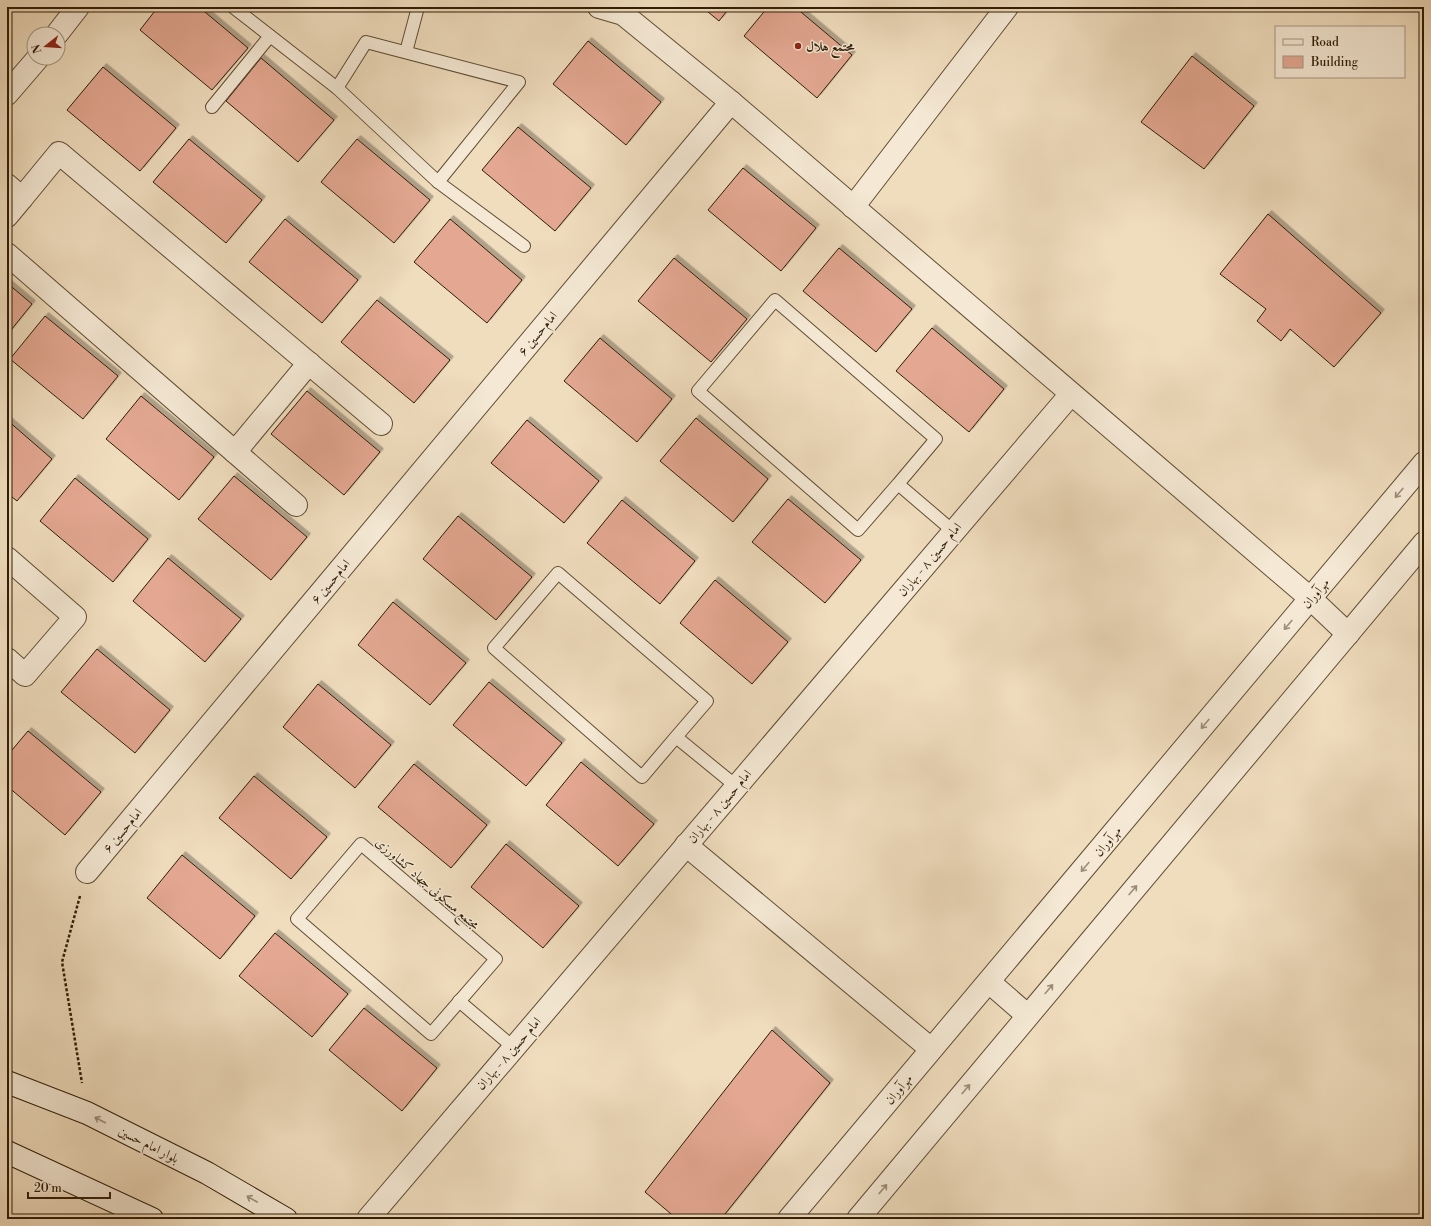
<svg xmlns="http://www.w3.org/2000/svg" width="1431" height="1226" viewBox="0 0 1431 1226" font-family="'Libre Bodoni',Amiri,serif">
<defs>
<filter id="shadow"><feDropShadow dx="3.5" dy="-3.5" stdDeviation="0" flood-color="#0004"/></filter>
</defs>
<rect width="100%" height="100%" fill="#f0ddbe"/>
<filter id="stains"><feTurbulence type="fractalNoise" baseFrequency=".005" numOctaves="4"/><feColorMatrix values="0 0 0 0 .2 0 0 0 0 .09 0 0 0 0 .02 0 0 0 .5 -.17"/></filter>
<radialGradient id="worn" r=".72"><stop offset=".6" stop-color="#630" stop-opacity="0"/><stop offset="1" stop-color="#630" stop-opacity=".3"/></radialGradient>
<g fill="#e4a892" stroke="#2f1d06" filter="url(#shadow)">
<path d="M158 7H199L248 48 212 90 140 30Z"/>
<path d="M702 7H730L719 21Z"/>
<path d="M768 7H795L852 55 817 98 744 36Z"/>
<path d="M588 41 661 102 626 145 553 84Z"/>
<path d="M1192 56 1254 106 1204 169 1141 122Z"/>
<path d="M261 58 334 120 298 162 226 101Z"/>
<path d="M103 67 176 128 140 171 67 110Z"/>
<path d="M518 127 591 188 555 231 482 170Z"/>
<path d="M189 139 262 200 226 243 153 182Z"/>
<path d="M357 139 430 200 394 243 321 182Z"/>
<path d="M743 168 816 228 781 271 708 210Z"/>
<path d="M1268 214 1381 313 1334 367 1290 329 1281 341 1257 321 1266 309 1220 274Z"/>
<path d="M285 219 358 280 322 323 249 262Z"/>
<path d="M450 219 522 280 487 323 414 262Z"/>
<path d="M839 248 912 309 876 352 803 291Z"/>
<path d="M674 258 747 319 711 362 638 301Z"/>
<path d="M7 283 32 304 7 335Z"/>
<path d="M377 300 450 360 414 403 341 342Z"/>
<path d="M45 316 118 376 83 419 10 359Z"/>
<path d="M932 328 1004 389 969 432 896 371Z"/>
<path d="M600 338 672 399 637 442 564 381Z"/>
<path d="M307 391 380 452 344 495 271 434Z"/>
<path d="M141 396 214 457 179 500 106 439Z"/>
<path d="M696 418 768 479 733 522 660 461Z"/>
<path d="M7 420 52 459 17 501 7 493Z"/>
<path d="M527 420 599 481 564 523 491 463Z"/>
<path d="M234 476 307 537 271 580 198 519Z"/>
<path d="M75 478 148 539 113 582 40 521Z"/>
<path d="M788 499 861 560 825 603 752 542Z"/>
<path d="M622 500 695 561 660 604 587 543Z"/>
<path d="M458 516 532 577 496 620 423 559Z"/>
<path d="M168 558 241 619 205 662 133 601Z"/>
<path d="M715 580 788 642 752 684 680 623Z"/>
<path d="M393 602 466 663 430 705 358 645Z"/>
<path d="M97 649 170 710 135 753 61 692Z"/>
<path d="M489 682 562 743 526 786 453 725Z"/>
<path d="M318 684 391 745 355 788 283 727Z"/>
<path d="M28 731 101 792 65 835 7 786V756Z"/>
<path d="M581 762 654 824 618 866 546 805Z"/>
<path d="M414 764 487 825 451 868 378 807Z"/>
<path d="M254 776 327 837 291 879 219 818Z"/>
<path d="M506 844 579 906 543 948 471 887Z"/>
<path d="M182 855 255 916 220 959 147 898Z"/>
<path d="M275 933 348 994 312 1037 239 976Z"/>
<path d="M364 1008 437 1068 402 1111 329 1050Z"/>
<path d="M772 1030 830 1083 721 1219H677L645 1192Z"/>
</g>
<g fill="none" stroke-linecap="round" stroke-linejoin="round">
<g stroke="#5f4d34" stroke-width="14">
<g id="service">
<path d="M233 7 337 88"/>
<path d="M366 42 519 82 438 182 337 88Z"/>
<path d="M406 52 418 7"/>
<path d="M212 107 270 36"/>
<path d="M438 182 524 246"/>
<path d="M898 484 858 530 698 391 775 300 936 439 898 484 953 531"/>
<path d="M676 737 642 777 494 648 558 573 707 701 676 737 736 786"/>
<path d="M361 844 496 959 431 1034 297 919Z"/>
<path d="M459 1001 513 1047"/>
</g>
</g>
<g stroke="#5f4d34" stroke-width="24">
<g id="minor">
<path d="M599 7 623 14 731 102 1310 598"/>
<path d="M57 34 78 7"/>
<path d="M7 94 38 58"/>
<path d="M7 185 22 198 7 216"/>
<path d="M22 198 59 153 381 424"/>
<path d="M853 207 1007 7"/>
<path d="M7 254 296 505"/>
<path d="M235 452 309 363"/>
<path d="M7 558 75 617 25 675 7 659"/>
<path d="M686 845 931 1049"/>
<path d="M87 872 731 102"/>
<path d="M368 1219 1071 394"/>
</g>
</g>
<g stroke="#5f4d34" stroke-width="24">
<g id="tertiary">
<path d="M1310 598 1348 634"/>
<path d="M989 982 1027 1015"/>
<path d="M789 1219 1424 463"/>
<path d="M858 1219 1424 543"/>
</g>
</g>
<g stroke="#2f1d06" stroke-width="24">
<g id="secondary">
<path d="M7 1082 87 1113 207 1173 286 1219"/>
<path d="M7 1152 152 1219"/>
</g>
</g>
<path stroke="#2f1d06" stroke-width="2.5" stroke-dasharray="3 2" stroke-linecap="butt" d="M80 896 62 962 82 1083"/>
<use href="#service" stroke="#f5e9d5" stroke-width="12"/>
<use href="#minor" stroke="#f5e9d5" stroke-width="22"/>
<use href="#tertiary" stroke="#f5e9d5" stroke-width="22"/>
<use href="#secondary" stroke="#f5e9d5" stroke-width="22"/>
</g>
<defs><path id="oneway-shaft" d="M-6 0H5M1.5-3L5.5 0L1.5 3" fill="none" stroke-width="1.6" stroke-linecap="round" stroke-linejoin="round"/></defs>
<g stroke="#9c8d78">
<use href="#oneway-shaft" transform="translate(1399 493) rotate(130)"/>
<use href="#oneway-shaft" transform="translate(1288 625) rotate(130)"/>
<use href="#oneway-shaft" transform="translate(1205 724) rotate(130)"/>
<use href="#oneway-shaft" transform="translate(1085 867) rotate(130)"/>
<use href="#oneway-shaft" transform="translate(1133 890) rotate(-50)"/>
<use href="#oneway-shaft" transform="translate(1049 989) rotate(-50)"/>
<use href="#oneway-shaft" transform="translate(966 1089) rotate(-50)"/>
<use href="#oneway-shaft" transform="translate(100 1120) rotate(-153)"/>
<use href="#oneway-shaft" transform="translate(883 1189) rotate(-50)"/>
<use href="#oneway-shaft" transform="translate(252 1199) rotate(-150)"/>
</g>
<circle fill="#8f2418" stroke="#f5e9d5" stroke-width="1.5" cx="798" cy="46" r="4"/>
<g text-anchor="middle" stroke-width="3" stroke-linejoin="round" paint-order="stroke">
<g font-size="13" font-weight="bold" fill="#2f1d06" stroke="#f5e9d5" text-anchor="start">
<text x="806" y="51">محتمع هلال</text>
</g>
<g font-size="13" fill="#2f1d06" stroke="#f5e9d5">
<text transform="translate(537 333) rotate(-50)" y="5">امام‌حسین ۶</text>
<text transform="translate(929 559) rotate(-50)" y="5">امام حسین ۸ - بهاران</text>
<text transform="translate(330 581) rotate(-50)" y="5">امام‌حسین ۶</text>
<text transform="translate(1315 593) rotate(-50)" y="5">مهرآوران</text>
<text transform="translate(719 806) rotate(-50)" y="5">امام حسین ۸ - بهاران</text>
<text transform="translate(122 830) rotate(-50)" y="5">امام‌حسین ۶</text>
<text transform="translate(1107 841) rotate(-50)" y="5">مهرآوران</text>
<text transform="translate(428 883) rotate(41)" y="5">مجتمع مسکونی جهاد کشاورزی</text>
<text transform="translate(508 1053) rotate(-49)" y="5">امام حسین ۸ - بهاران</text>
<text transform="translate(898 1089) rotate(-50)" y="5">مهرآوران</text>
<text transform="translate(149 1144) rotate(27)" y="5">بلوار امام حسین</text>
</g>
</g>
<rect width="1431" height="1226" fill="none" stroke="#f0ddbe" stroke-width="24"/>
<rect x="8" y="8" width="1415" height="1210" fill="none" stroke="#2f1d06" stroke-width="2"/>
<rect x="12" y="12" width="1407" height="1202" fill="none" stroke="#2f1d06"/>
<rect x="1275" y="26" width="130" height="52" fill="#f5e9d5" stroke="#a69782"/>
<rect x="1283" y="39" width="20" height="6" fill="#f5e9d5" stroke="#a69782"/>
<text x="1311" y="46" font-size="12" fill="#2f1d06">Road</text>
<rect x="1283" y="56" width="20" height="12" fill="#e4a892" stroke="#a69782"/>
<text x="1311" y="66" font-size="12" fill="#2f1d06">Building</text>
<g transform="translate(46 46) rotate(253)"><circle r="19" fill="#f5e9d5" stroke="#a69782"/>
<path d="M0-3L7 15L0 10L-7 15Z" fill="#8f2418"/>
<text y="-6" font-size="11" font-weight="bold" text-anchor="middle" fill="#2f1d06">N</text>
</g>
<path d="M28 1192v6h82v-6" fill="none" stroke="#2f1d06" stroke-width="2"/>
<text x="34" y="1192" font-size="12" fill="#2f1d06" stroke="#f5e9d5" stroke-width="3" paint-order="stroke">20 m</text>
<rect width="100%" height="100%" filter="url(#stains)"/>
<rect width="100%" height="100%" fill="url(#worn)"/>
</svg>
